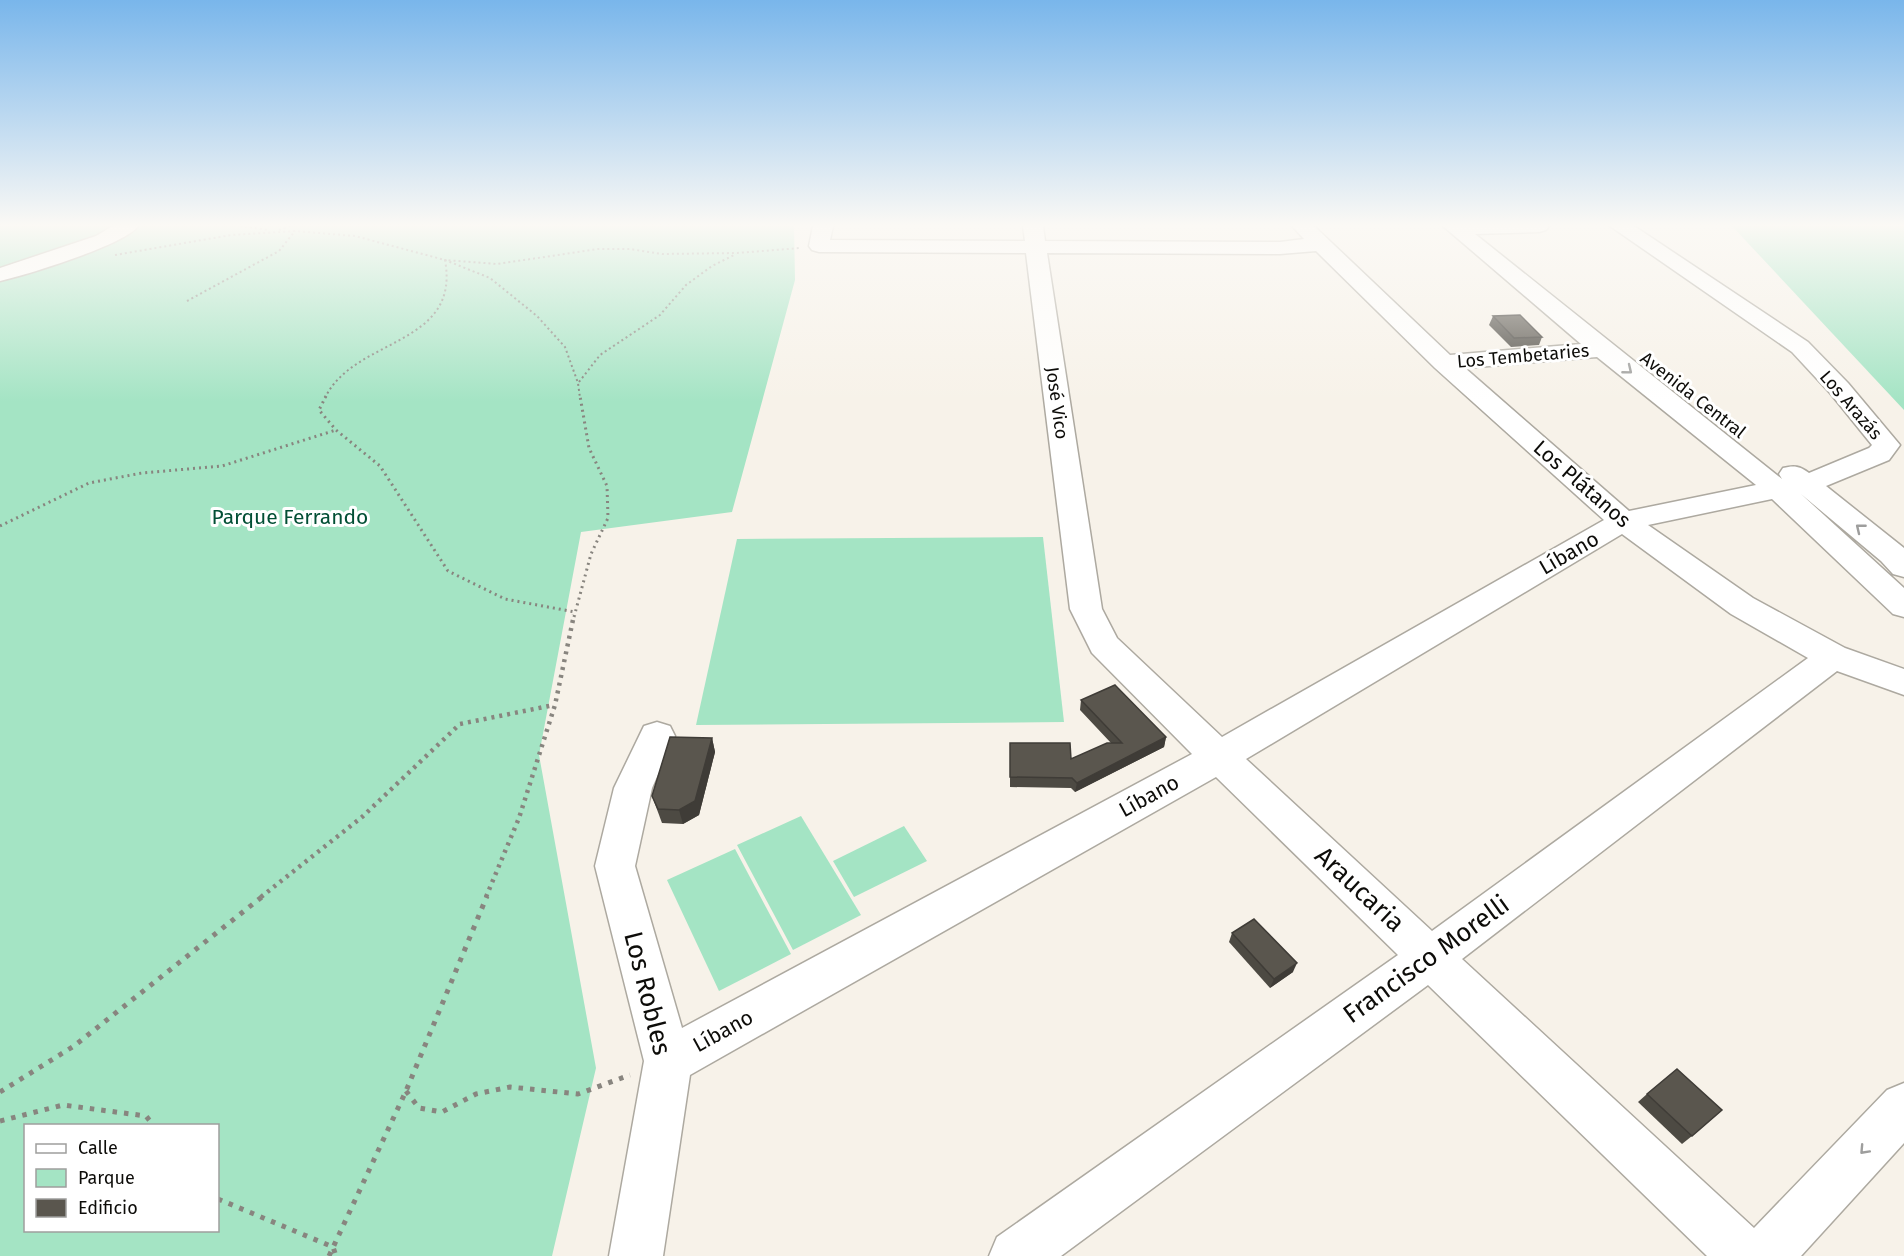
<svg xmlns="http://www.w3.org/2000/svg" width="1904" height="1256" viewBox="0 0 1904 1256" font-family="'Fira Sans',sans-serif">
<rect width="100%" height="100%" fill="#f7f2e9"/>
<g fill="#a4e4c4" fill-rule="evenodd">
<path d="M0 226H119L114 230 0 270Z"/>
<path d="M137 226H794L795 280 732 512 581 532 539 755 596 1068 552 1256H0V278ZM26 1126H218V1230H26Z"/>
<path d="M1732 226H1904V410Z"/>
<path d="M1043 537 1064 722 696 725 737 539Z"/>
<path d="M801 816 861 915 793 950 737 845Z"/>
<path d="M904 826 927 861 854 897 833 861Z"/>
<path d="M735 849 791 954 719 991 667 880Z"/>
</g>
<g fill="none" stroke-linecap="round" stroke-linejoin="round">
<g stroke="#ada9a0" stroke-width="3">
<g id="minor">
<path d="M113 226H138C125 245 26 275 0 281V268L96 236Z"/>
<path d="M813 226H833L830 240 1025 241 1023 226H1043L1045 241 1280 242 1304 239 1292 226H1314L1450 355 1581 344 1443 226H1549L1546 230 1539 232 1475 234 1782 479 1779 474 1783 468C1794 465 1800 466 1809 473L1869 448 1872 445 1830 393 1792 352 1610 226H1634L1808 342 1848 383 1900 445 1889 460 1826 486 1904 548V577L1893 574 1881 561 1801 494 1904 588V617L1893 614 1772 499 1648 525 1753 598 1845 648 1904 669V695L1837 671 1462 959 1754 1228 1887 1090 1904 1083V1143L1801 1256H1707L1428 985 1061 1256H989L997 1237 1398 955 1216 777 690 1075 663 1256H609L644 1061 595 866 614 788 644 726 657 722 670 726 675 736 652 788 635 866 682 1028 1192 754 1092 653 1070 609 1026 253 819 252 812 250 809 246ZM1316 251 1435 368 1604 520 1222 737 1117 638 1102 609 1047 253 1280 254ZM1597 357 1756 485 1629 511 1465 368ZM1622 534 1731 614 1808 658 1432 931 1246 759Z"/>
</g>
</g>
<g stroke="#88857f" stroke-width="2" stroke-dasharray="2 3" stroke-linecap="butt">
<path d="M240 226 269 230"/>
<path d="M279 230 290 226"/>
<path d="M115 255 231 235 295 231 355 236 445 260 490 278 537 316 565 347 578 383 580 398"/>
<path d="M187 301 279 251 295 231"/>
<path d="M579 382 600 355 660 315 686 285 712 266 736 254"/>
<path d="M325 398C354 337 461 347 445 260L497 264 598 249H630L662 254 737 253 800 248"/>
</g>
<g stroke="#88857f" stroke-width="3" stroke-dasharray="2 4" stroke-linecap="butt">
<path d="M326 396 319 410 336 430 380 466 448 571 505 599 575 612"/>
<path d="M0 526 89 483 142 473 222 466 336 430"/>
<path d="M574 617 591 554 608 518 607 486 589 448 580 396"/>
</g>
<g stroke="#88857f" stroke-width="4.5" stroke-dasharray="3 5" stroke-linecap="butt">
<path d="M261 897 362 817 460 724 554 705"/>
<path d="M486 897 519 818 555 705 574 615"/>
</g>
<g stroke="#88857f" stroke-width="5" stroke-dasharray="4.5 7" stroke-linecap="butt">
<path d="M406 1091 419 1108 442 1112 476 1094 510 1087 578 1094 630 1075"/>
<path d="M0 1092 74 1046 263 896"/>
<path d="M0 1121 63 1105 146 1116 154 1126"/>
<path d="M218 1199 333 1247 336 1256"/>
<path d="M329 1256 406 1091 487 896"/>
</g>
<use href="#minor" fill="#fff" fill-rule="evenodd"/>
</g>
<g fill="#4d4a43">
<path d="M1493 316 1542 337 1539 345 1511 347 1489 325Z"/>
<path d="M1081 700 1166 737 1164 747 1075 792 1071 788 1010 787V743L1071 759 1111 743 1080 710Z"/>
<path d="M712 738 715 752 699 815 683 824 662 823 652 796Z"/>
<path d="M1232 933 1293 972 1270 988 1229 942Z"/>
<path d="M1647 1094 1692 1136 1682 1144 1638 1102Z"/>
</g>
<g fill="#3f3c37">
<path d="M1166 737 1164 747 1075 792 1077 783Z"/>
<path d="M712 738 715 752 699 815 683 824 679 810Z"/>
<path d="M1297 963 1293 972 1270 988 1274 979Z"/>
</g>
<g fill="#5a564e" stroke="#3f3c37" stroke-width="1.5">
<path d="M1520 315 1542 337 1514 338 1493 316Z"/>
<path d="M1115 685 1166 737 1077 783 1072 778 1010 777V743H1070L1071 759 1107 743H1122L1081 700Z"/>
<path d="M670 737 712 738 695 801 679 810 658 809 652 796Z"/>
<path d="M1254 919 1297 963 1274 979 1232 933Z"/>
<path d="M1677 1069 1722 1110 1692 1136 1647 1094Z"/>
</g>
<defs><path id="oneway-chevron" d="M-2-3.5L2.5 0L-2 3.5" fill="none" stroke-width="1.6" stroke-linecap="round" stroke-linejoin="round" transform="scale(1.5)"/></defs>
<g stroke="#9e9e9d">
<use href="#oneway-chevron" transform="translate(1628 370) rotate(39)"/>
<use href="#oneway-chevron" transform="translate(1860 528) rotate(-141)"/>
<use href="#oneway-chevron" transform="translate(1864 1150) rotate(133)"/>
</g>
<linearGradient id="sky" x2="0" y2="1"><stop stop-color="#79b6eb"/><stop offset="0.56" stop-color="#fbf9f5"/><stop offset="1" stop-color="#fbf9f5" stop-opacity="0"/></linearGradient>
<rect width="1904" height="402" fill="url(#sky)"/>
<g text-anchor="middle" stroke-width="6" stroke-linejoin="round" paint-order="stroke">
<g font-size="18" fill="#0d0c09" stroke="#fff">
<text transform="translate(1523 356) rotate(-5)" y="6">Los Tembetaries</text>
<text transform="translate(1693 395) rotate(38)" y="6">Avenida Central</text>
<text transform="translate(1057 403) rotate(82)" y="6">José Vico</text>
<text transform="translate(1851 405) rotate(49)" y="6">Los Arazás</text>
</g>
<g font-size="21" fill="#0d0c09" stroke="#fff">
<text transform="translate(1582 484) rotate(41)" y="7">Los Plátanos</text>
<text transform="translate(1569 553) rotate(-30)" y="7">Líbano</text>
<text transform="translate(1149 796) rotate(-29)" y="7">Líbano</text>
<text transform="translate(723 1031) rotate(-29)" y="7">Líbano</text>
</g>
<g font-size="21" fill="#024f35" stroke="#fff">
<text x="290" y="524">Parque Ferrando</text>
</g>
<g font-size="26" fill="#0d0c09" stroke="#fff">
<text transform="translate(1360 889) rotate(43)" y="9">Araucaria</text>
<text transform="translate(1426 959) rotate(-36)" y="9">Francisco Morelli</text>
<text transform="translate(648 993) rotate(76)" y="9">Los Robles</text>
</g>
</g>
<rect x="24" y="1124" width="195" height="108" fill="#ffffff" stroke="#9e9e9d" stroke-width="1.5"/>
<rect x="36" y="1144" width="30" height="9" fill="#ffffff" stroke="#9e9e9d" stroke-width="1.5"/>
<text x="78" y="1154" font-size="18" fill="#0d0c09">Calle</text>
<rect x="36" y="1169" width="30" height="18" fill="#a4e4c4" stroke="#9e9e9d" stroke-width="1.5"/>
<text x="78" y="1184" font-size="18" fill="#0d0c09">Parque</text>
<rect x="36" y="1199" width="30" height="18" fill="#5a564e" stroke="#9e9e9d" stroke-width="1.5"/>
<text x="78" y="1214" font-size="18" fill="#0d0c09">Edificio</text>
</svg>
